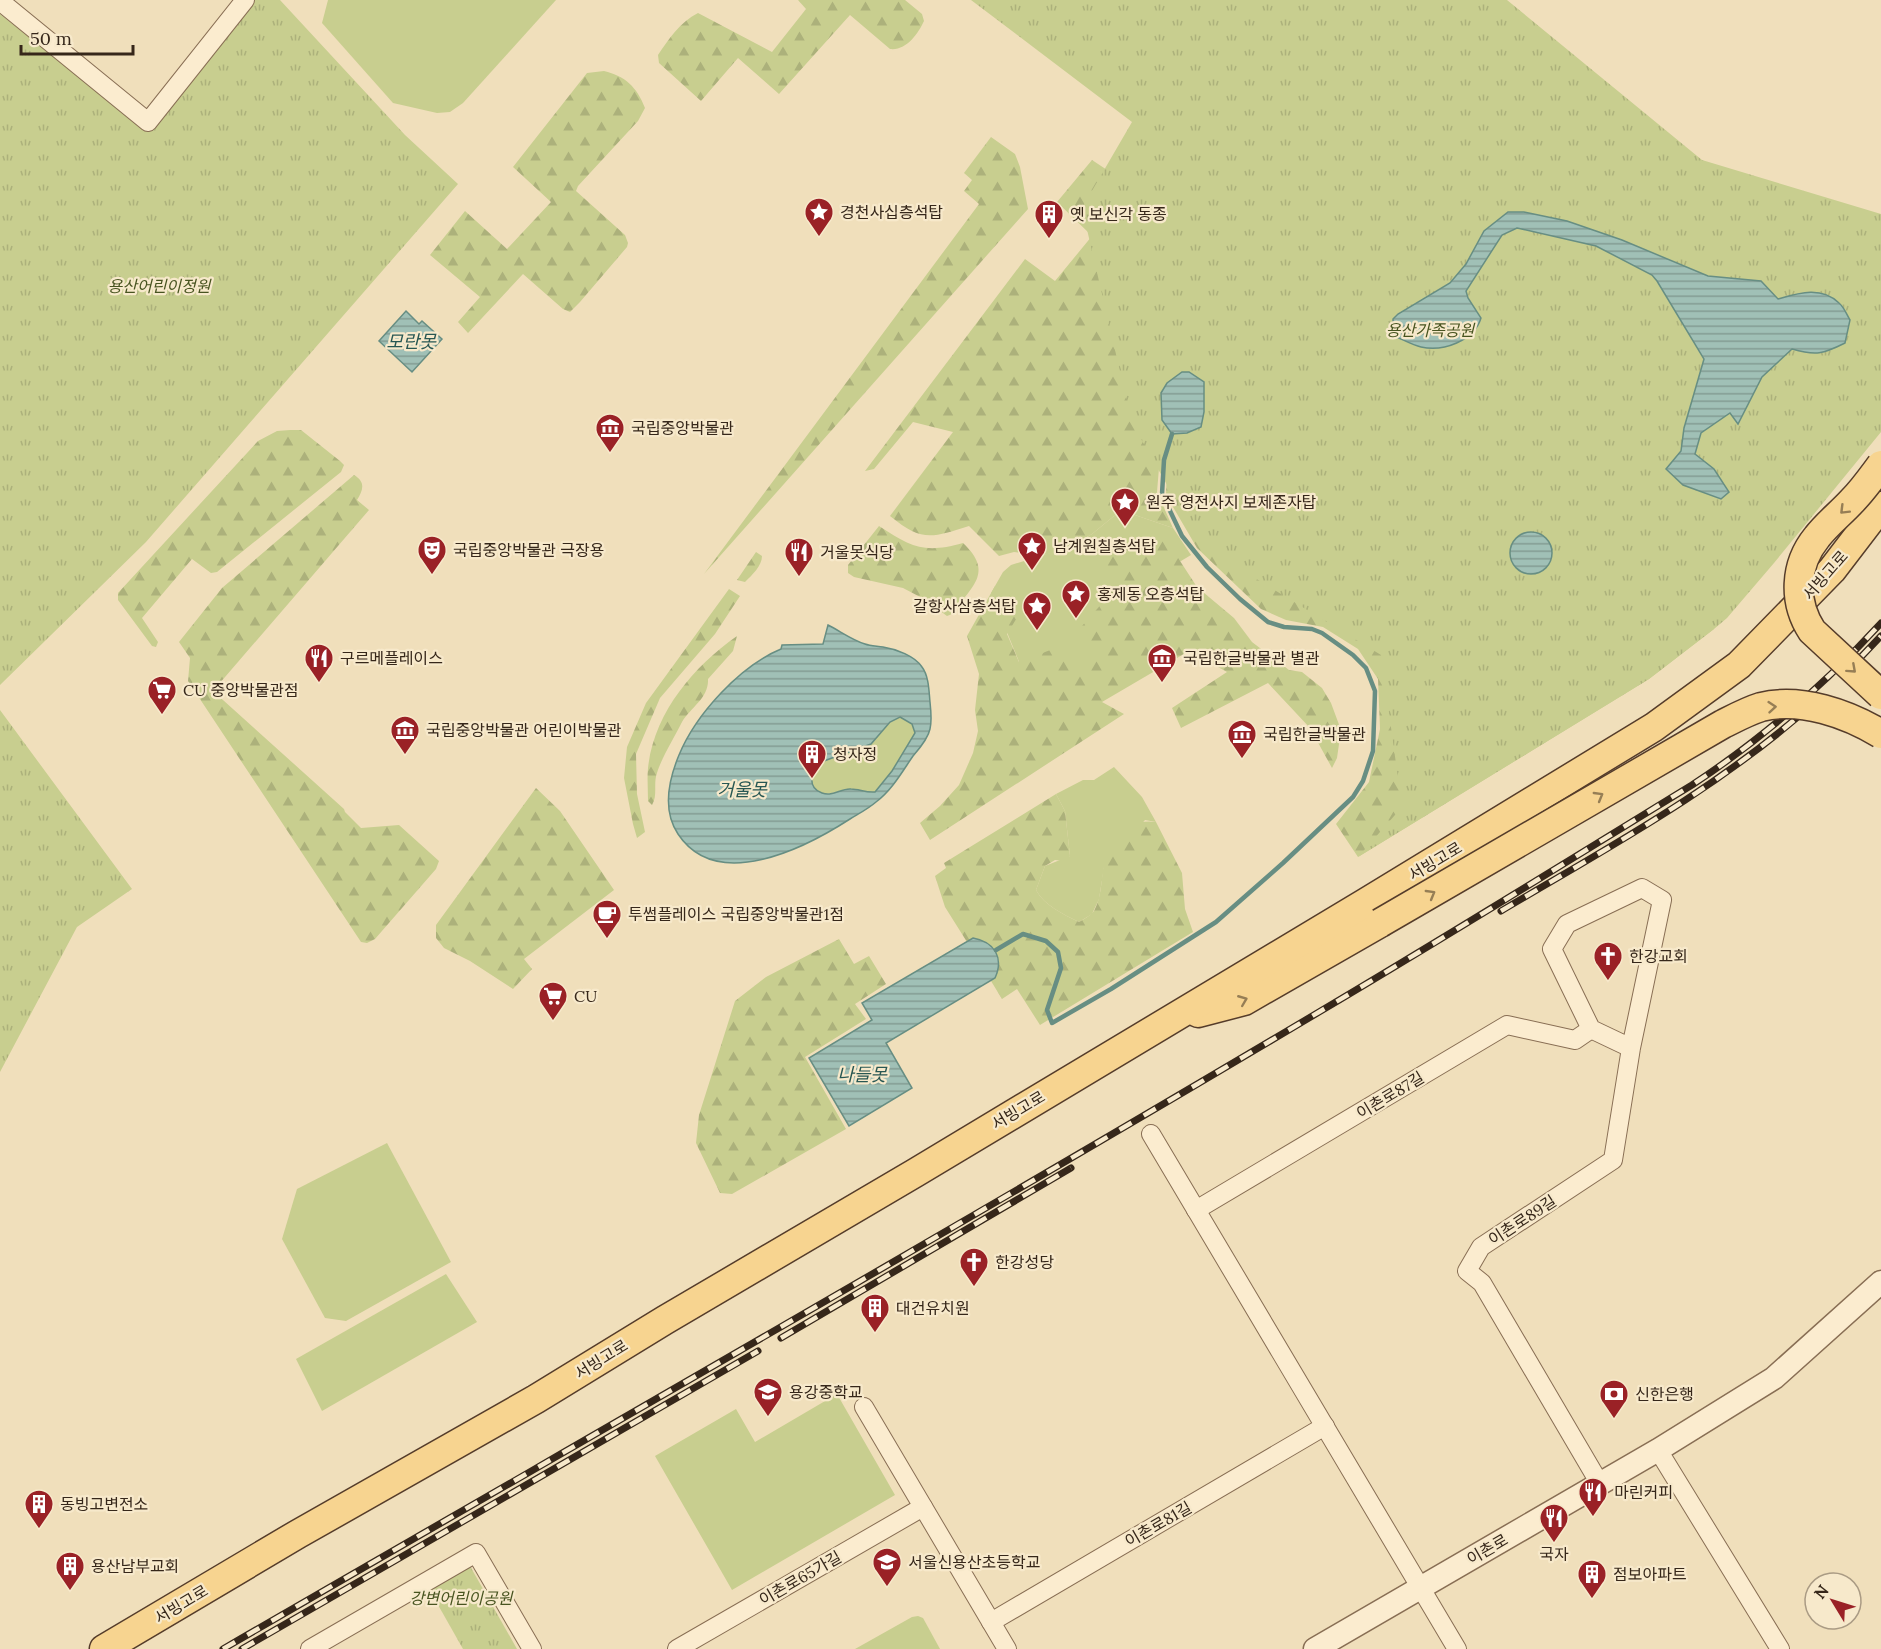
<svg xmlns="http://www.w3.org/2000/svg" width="1881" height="1649" viewBox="0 0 1881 1649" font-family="Lora,'Noto Sans KR',serif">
<defs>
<pattern id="forest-firs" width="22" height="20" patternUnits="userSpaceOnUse" patternTransform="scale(1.5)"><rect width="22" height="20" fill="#c8ce8f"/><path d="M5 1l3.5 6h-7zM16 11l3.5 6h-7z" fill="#acb17b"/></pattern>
<pattern id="park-tufts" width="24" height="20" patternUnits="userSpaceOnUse" patternTransform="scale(1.5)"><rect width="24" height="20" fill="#c8ce8f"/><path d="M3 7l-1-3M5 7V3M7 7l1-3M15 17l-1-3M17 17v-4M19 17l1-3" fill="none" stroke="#acb17b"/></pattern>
<pattern id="water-rules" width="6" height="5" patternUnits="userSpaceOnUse" patternTransform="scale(1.5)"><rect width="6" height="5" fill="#a0c0b6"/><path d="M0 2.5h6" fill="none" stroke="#839c93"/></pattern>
</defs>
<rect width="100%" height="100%" fill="#f0dfbb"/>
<g fill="#c8ce8f">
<path d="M328 0H556L463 103 450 112 437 113 393 103 322 23Z"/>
<path d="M1129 513 1173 528 1191 555 1171 567 1099 656 1033 696 991 593 1003 572 1011 565 1066 548 1092 534 1114 516Z"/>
<path d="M901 717 912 724 915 733 892 771 875 792C866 793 859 789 851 789 840 788 812 806 812 778 812 771 815 766 821 762L870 744 890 722Z"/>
<path d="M1114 767 1142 797 1156 822 1145 820 1104 867 1099 899 1092 914 1079 922C1063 914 1045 906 1036 890L1045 866 1070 856 1065 811 1056 794 1083 780H1094Z"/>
<path d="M387 1143 451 1262 346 1321 325 1318 282 1239 297 1189Z"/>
<path d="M446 1274 477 1322 322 1411 296 1359Z"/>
<path d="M837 1394 895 1495 732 1590 655 1456 736 1409 755 1442Z"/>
<path d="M918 1616 923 1618 940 1649H855L912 1617Z"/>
</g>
<g fill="url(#forest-firs)">
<path d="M798 0H905L922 14 924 21C918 34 906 51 890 49L850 15 779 94 738 58 701 101 659 63 658 55C668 40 680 22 698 13L772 52 806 9Z"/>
<path d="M604 71C625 76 637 87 645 108L638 121 578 186 576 191 625 235 628 243 627 247 580 302 570 312 563 309 523 274 468 333 458 322 480 297 430 255 465 211 507 249 551 202 513 167 587 73Z"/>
<path d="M991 137 1015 154 1020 167 1028 209 704 574 979 204 964 191 972 180 964 173Z"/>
<path d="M1092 160 1154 201 1714 629 1649 679 1358 857 1336 824 1369 782 1380 729 1378 679 1358 649 1323 627 1286 620 1261 609 1197 548 1166 495 1167 464 1160 456 1157 492 1173 528 1129 513 1114 516 1092 534 1066 549 1041 556 1014 552 999 556 969 526C931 538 922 542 890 516L953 432 913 422 874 469 865 471 1025 259 1055 281 1092 236 1057 202Z"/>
<path d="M290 430H301L340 461 344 465 341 472 217 572 211 573 192 559 142 618 158 642 156 647 152 646 118 600V593L258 441 277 431Z"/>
<path d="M354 475C366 482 363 490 357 500L369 510 213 691 344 809 345 812 361 828 399 825 439 861 436 869 375 939 367 943 361 942 188 681 190 658 179 642 222 588Z"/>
<path d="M879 526C911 547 924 554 963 543 995 573 971 587 952 614L947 616 924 599 903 588 854 577 848 573V565Z"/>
<path d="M1155 536 1167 541 1197 587 1234 618 1252 642 1289 670 1302 672 1322 688 1331 703 1341 730 1337 758 1332 768 1310 728 1268 683 1181 728 1172 708 1227 672 1189 651 1102 702 1124 714 930 840 920 823 940 806 959 785 973 753 978 731 975 710 979 674 967 636 995 586 1008 594 1019 606 1018 616 1007 634 1019 662C1034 659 1047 648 1062 648L1077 666 1091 652 1079 635 1082 626 1105 600 1103 568 1114 553 1130 540Z"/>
<path d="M756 552 762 556C762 566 752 575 745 582L737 580Z"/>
<path d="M729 589 740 596 715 634 660 698 636 754 637 794 645 832 637 838 633 824 624 778 627 747 646 703Z"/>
<path d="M737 636 733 651 708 679C709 698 691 707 682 722 675 736 661 759 657 773 653 784 658 795 652 805L648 801C648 790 647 779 648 768 654 713 693 667 737 636Z"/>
<path d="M536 788 560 811 614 890 524 959 532 969 513 989 470 961 444 948 436 938V925Z"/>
<path d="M1056 794 1065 811 1070 856 1064 861 1055 860 1045 866 1036 890C1045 906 1063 914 1079 922 1084 919 1090 916 1094 911 1101 898 1101 884 1103 870 1108 843 1127 817 1156 822L1182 873 1185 909 1193 932 1040 1025 1017 989 1002 999 991 981 995 978 973 938 967 942 945 907 935 876 946 868 944 863Z"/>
<path d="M839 939 854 964 869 956 886 984 855 1004 866 1019 805 1057 846 1129 732 1194 720 1193 696 1143 699 1115 735 1001 766 977Z"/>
</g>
<g fill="url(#park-tufts)">
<path d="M251 0H280L405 135 458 184 146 542 0 685V14L143 127Z"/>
<path d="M971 0H1507L1702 160 1881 214V432L1774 563 1727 618 1714 629 1649 679 1358 857 1402 807 1381 655 1201 545 1132 423 1082 208 1132 122Z"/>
<path d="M0 710 132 889 77 927 0 1072Z"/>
<path d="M470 1566 517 1649H463L429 1589Z"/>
</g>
<g fill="url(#water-rules)" stroke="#678e83" stroke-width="1.5" fill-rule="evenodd">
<path d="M1508 212H1524L1567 221 1622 240 1708 276 1761 281 1778 299C1799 293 1821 286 1839 303 1844 307 1847 315 1850 320L1845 343C1823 354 1816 356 1792 349L1762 377 1738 424 1730 413 1701 433 1695 454 1714 469 1729 492 1721 499 1683 485 1666 469 1681 451 1684 428 1704 359 1657 281 1652 275 1596 246 1517 228 1502 235 1466 291 1468 298 1481 318C1474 341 1443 352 1421 347 1412 345 1402 339 1394 336L1393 319 1398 314 1450 283 1466 264 1484 231Z"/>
<path d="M406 311 419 324 422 321 442 339 412 372 379 341Z"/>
<path d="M1182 372H1189L1204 382V412L1201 427 1187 433 1172 434 1162 420 1161 393 1167 383Z"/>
<circle cx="1531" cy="553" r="21"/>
<path d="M828 625C840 631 852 640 865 644 870 646 877 646 883 647 896 649 915 656 922 667 929 676 929 692 930 702 931 711 932 721 930 729 928 739 919 749 913 756 902 772 892 790 876 802 868 809 858 814 850 819 805 848 717 893 678 834 662 810 669 779 679 755 696 714 740 666 781 649L782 645 823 644ZM900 717 912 724 915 733 892 771 875 792C866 793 859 789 851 789 841 788 833 797 822 793 807 788 810 770 821 762L871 744 890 722Z"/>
<path d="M973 938C995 942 1004 958 995 978L886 1043 912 1088 849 1126 809 1058 872 1020 862 1003Z"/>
</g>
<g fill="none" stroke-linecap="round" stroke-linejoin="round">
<path stroke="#678e83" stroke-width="4.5" d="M996 950 1023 934 1046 941 1058 952 1061 968 1047 1010 1052 1023 1111 989 1216 922 1283 863 1353 797 1363 781 1373 751 1375 691 1366 668 1353 655 1322 633 1312 629 1284 627 1268 622 1240 599 1207 567 1182 536 1162 494 1164 460 1172 434"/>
<g stroke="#886e54" stroke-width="20">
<g id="minor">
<path d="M0 1 148 122 245 0"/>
<path d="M1151 1134 1457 1649"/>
<path d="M1196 1210 1507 1025 1575 1040 1591 1029"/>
<path d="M864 1407 1007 1649"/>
<path d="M1658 1450 1780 1649"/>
<path d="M1600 1484 1482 1283 1467 1271 1481 1247 1613 1160 1631 1048 1662 900 1642 888 1567 924 1552 949 1591 1029 1631 1048"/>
<path d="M991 1622 1325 1426"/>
<path d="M310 1649 476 1553 532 1649"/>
<path d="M677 1649 923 1507"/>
</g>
</g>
<g stroke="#886e54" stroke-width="25">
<path id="tertiary" d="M1315 1649 1658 1450 1774 1378 1881 1282"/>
</g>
<g stroke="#553c2a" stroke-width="31">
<g id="primary">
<path d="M1198 1013 1244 1001 1380 923"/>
<path d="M104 1649 298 1534 536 1399 665 1320 915 1173 1365 903 1654 727 1739 665 1832 570 1881 506"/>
</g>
</g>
<use href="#minor" stroke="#fbeccf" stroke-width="18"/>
<use href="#tertiary" stroke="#fbeccf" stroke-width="22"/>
<use href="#primary" stroke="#f7d490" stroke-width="28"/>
<g stroke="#36271a" stroke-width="7">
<g id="rail">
<path d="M1860 658 1881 636"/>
<path d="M1501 911C1611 846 1720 787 1815 702"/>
<path d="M781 1338 1071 1168"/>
<path d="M223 1649C589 1437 956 1228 1319 1012 1444 938 1568 861 1692 785 1762 739 1824 685 1881 623"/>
<path d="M242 1649 758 1351"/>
</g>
</g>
<use href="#rail" stroke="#f7e9cb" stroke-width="4.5" stroke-dasharray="14" stroke-linecap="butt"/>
<g stroke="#553c2a" stroke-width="31" stroke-linecap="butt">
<g id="primary-bridge">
<path d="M1881 465C1872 477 1863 490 1852 501 1841 513 1827 524 1817 537 1794 565 1793 602 1812 631L1881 695"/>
<path d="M1380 923 1723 724C1735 718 1748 711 1761 707 1801 697 1848 714 1881 734"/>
</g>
</g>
<use href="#primary-bridge" stroke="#f7d490" stroke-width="28"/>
</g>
<defs><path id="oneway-chevron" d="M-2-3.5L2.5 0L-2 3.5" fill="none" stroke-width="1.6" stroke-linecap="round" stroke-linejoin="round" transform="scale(1.5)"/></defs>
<g stroke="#967e55">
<use href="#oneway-chevron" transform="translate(1844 510) rotate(135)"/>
<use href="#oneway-chevron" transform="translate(1852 669) rotate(42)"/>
<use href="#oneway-chevron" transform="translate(1772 707) rotate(-5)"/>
<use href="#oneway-chevron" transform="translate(1599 796) rotate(-30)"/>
<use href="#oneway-chevron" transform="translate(1431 894) rotate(-30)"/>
<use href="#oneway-chevron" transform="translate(1243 1000) rotate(-22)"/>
</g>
<defs>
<g id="sight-pin" transform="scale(1.5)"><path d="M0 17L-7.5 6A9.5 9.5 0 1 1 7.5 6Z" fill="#9a2126" stroke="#f7e9cb"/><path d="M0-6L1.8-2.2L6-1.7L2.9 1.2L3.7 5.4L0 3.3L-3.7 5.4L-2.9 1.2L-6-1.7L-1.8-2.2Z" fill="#fff"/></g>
<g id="building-pin" transform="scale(1.5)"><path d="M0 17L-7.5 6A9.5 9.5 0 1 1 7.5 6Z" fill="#9a2126" stroke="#f7e9cb"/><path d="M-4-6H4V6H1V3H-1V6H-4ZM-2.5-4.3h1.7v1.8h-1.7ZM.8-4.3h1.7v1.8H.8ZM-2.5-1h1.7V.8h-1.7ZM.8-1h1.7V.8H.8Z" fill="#fff"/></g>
<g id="museum-pin" transform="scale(1.5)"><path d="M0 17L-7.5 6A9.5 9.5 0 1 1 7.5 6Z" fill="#9a2126" stroke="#f7e9cb"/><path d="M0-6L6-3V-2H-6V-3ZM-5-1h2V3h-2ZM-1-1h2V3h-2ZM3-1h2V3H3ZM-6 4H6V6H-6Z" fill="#fff"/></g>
<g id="theatre-pin" transform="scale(1.5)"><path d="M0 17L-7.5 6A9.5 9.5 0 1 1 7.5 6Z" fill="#9a2126" stroke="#f7e9cb"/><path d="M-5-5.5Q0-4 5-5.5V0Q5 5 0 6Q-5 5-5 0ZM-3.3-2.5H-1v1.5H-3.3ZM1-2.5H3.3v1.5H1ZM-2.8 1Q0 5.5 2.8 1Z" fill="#fff"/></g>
<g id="restaurant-pin" transform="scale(1.5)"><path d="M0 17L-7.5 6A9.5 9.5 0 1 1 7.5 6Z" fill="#9a2126" stroke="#f7e9cb"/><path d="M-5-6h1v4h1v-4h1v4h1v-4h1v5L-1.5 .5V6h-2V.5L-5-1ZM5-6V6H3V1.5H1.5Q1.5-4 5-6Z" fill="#fff"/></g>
<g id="supermarket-pin" transform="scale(1.5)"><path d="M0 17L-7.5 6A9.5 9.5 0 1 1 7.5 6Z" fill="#9a2126" stroke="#f7e9cb"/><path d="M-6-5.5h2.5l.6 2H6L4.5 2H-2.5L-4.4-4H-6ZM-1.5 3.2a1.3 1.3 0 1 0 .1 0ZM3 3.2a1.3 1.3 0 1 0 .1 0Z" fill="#fff"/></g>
<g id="cafe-pin" transform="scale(1.5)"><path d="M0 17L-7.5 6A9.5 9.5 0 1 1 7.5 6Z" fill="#9a2126" stroke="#f7e9cb"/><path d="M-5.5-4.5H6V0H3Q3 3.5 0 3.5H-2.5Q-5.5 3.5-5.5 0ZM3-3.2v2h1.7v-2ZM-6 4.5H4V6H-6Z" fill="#fff"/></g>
<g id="church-pin" transform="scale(1.5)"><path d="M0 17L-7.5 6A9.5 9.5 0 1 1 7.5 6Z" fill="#9a2126" stroke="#f7e9cb"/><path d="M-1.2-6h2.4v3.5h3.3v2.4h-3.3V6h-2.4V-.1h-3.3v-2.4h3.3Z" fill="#fff"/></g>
<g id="school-pin" transform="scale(1.5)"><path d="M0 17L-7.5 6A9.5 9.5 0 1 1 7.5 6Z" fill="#9a2126" stroke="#f7e9cb"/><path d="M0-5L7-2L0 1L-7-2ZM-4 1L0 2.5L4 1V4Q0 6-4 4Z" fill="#fff"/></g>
<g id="bank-pin" transform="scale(1.5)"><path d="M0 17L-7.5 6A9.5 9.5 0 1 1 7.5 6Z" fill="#9a2126" stroke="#f7e9cb"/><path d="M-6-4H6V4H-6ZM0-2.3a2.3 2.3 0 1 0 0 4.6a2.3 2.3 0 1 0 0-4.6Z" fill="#fff"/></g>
</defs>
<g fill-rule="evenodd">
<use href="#sight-pin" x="819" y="212"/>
<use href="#building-pin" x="1049" y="214"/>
<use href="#museum-pin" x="610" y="428"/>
<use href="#sight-pin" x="1125" y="502"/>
<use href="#sight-pin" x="1032" y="546"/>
<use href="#theatre-pin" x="432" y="550"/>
<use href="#restaurant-pin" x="799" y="552"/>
<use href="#sight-pin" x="1076" y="594"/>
<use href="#sight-pin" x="1037" y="606"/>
<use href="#restaurant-pin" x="319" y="658"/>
<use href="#museum-pin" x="1162" y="658"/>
<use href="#supermarket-pin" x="162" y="690"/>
<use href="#museum-pin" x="405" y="730"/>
<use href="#museum-pin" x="1242" y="734"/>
<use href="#building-pin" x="812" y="754"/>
<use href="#cafe-pin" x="607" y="914"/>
<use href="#church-pin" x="1608" y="956"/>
<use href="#supermarket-pin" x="553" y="996"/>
<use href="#church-pin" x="974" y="1262"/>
<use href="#building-pin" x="875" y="1308"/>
<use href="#school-pin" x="768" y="1392"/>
<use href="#bank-pin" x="1614" y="1394"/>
<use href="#restaurant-pin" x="1593" y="1492"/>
<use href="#building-pin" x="39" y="1504"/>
<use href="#restaurant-pin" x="1554" y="1518"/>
<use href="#school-pin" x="887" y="1562"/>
<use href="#building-pin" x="70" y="1566"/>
<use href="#building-pin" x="1592" y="1574"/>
</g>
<g text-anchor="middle" stroke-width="4.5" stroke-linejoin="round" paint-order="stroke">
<g font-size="16" fill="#36271a" stroke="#f7e9cb" text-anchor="start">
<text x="840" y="218">경천사십층석탑</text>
<text x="1070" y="220">옛 보신각 동종</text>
<text x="631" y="434">국립중앙박물관</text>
<text x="1146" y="508">원주 영전사지 보제존자탑</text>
<text x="1053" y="552">남계원칠층석탑</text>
<text x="453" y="556">국립중앙박물관 극장용</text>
<text x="820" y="558">거울못식당</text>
<text x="1097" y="600">홍제동 오층석탑</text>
<text x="1016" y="612" text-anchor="end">갈항사삼층석탑</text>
<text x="340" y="664">구르메플레이스</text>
<text x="1183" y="664">국립한글박물관 별관</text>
<text x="183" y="696">CU 중앙박물관점</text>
<text x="426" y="736">국립중앙박물관 어린이박물관</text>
<text x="1263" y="740">국립한글박물관</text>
<text x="833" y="760">청자정</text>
<text x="628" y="920">투썸플레이스 국립중앙박물관1점</text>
<text x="1629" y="962">한강교회</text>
<text x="574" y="1002">CU</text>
<text x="995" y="1268">한강성당</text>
<text x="896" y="1314">대건유치원</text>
<text x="789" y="1398">용강중학교</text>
<text x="1635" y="1400">신한은행</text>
<text x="1614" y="1498">마린커피</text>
<text x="60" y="1510">동빙고변전소</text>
<text x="1554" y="1560" text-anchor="middle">국자</text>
<text x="908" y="1568">서울신용산초등학교</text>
<text x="91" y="1572">용산남부교회</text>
<text x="1613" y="1580">점보아파트</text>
</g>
<g font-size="16" font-style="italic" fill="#485420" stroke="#f7e9cb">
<text x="159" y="292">용산어린이정원</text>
<text x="1430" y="336">용산가족공원</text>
<text x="461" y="1604">강변어린이공원</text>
</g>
<g font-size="16" fill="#36271a" stroke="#f7e9cb">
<text transform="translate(1825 575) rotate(-49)" y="6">서빙고로</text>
<text transform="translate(1435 861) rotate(-31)" y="6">서빙고로</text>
<text transform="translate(1390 1095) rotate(-31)" y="6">이촌로87길</text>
<text transform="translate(1018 1110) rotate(-31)" y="6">서빙고로</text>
<text transform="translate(1522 1220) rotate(-33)" y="6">이촌로89길</text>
<text transform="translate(601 1359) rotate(-32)" y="6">서빙고로</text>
<text transform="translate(1158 1524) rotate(-30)" y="6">이촌로81길</text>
<text transform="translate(1487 1549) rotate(-30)" y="6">이촌로</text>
<text transform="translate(800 1578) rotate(-30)" y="6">이촌로65가길</text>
<text transform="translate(181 1604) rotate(-31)" y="6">서빙고로</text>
</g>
<g font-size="18" font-style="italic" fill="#285753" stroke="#f7e9cb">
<text x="411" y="348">모란못</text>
<text x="742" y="796">거울못</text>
<text x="862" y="1081">나들못</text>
</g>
</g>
<g transform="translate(1833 1601) rotate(308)"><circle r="28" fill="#f7e9cb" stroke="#aa9b84" stroke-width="1.5"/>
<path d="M0-4.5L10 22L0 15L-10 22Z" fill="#9a2126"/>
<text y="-9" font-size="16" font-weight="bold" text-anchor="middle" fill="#36271a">N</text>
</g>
<path d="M21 45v9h112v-9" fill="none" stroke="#36271a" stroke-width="3"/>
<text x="30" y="45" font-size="18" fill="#36271a" stroke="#f7e9cb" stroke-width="4.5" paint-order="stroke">50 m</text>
</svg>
